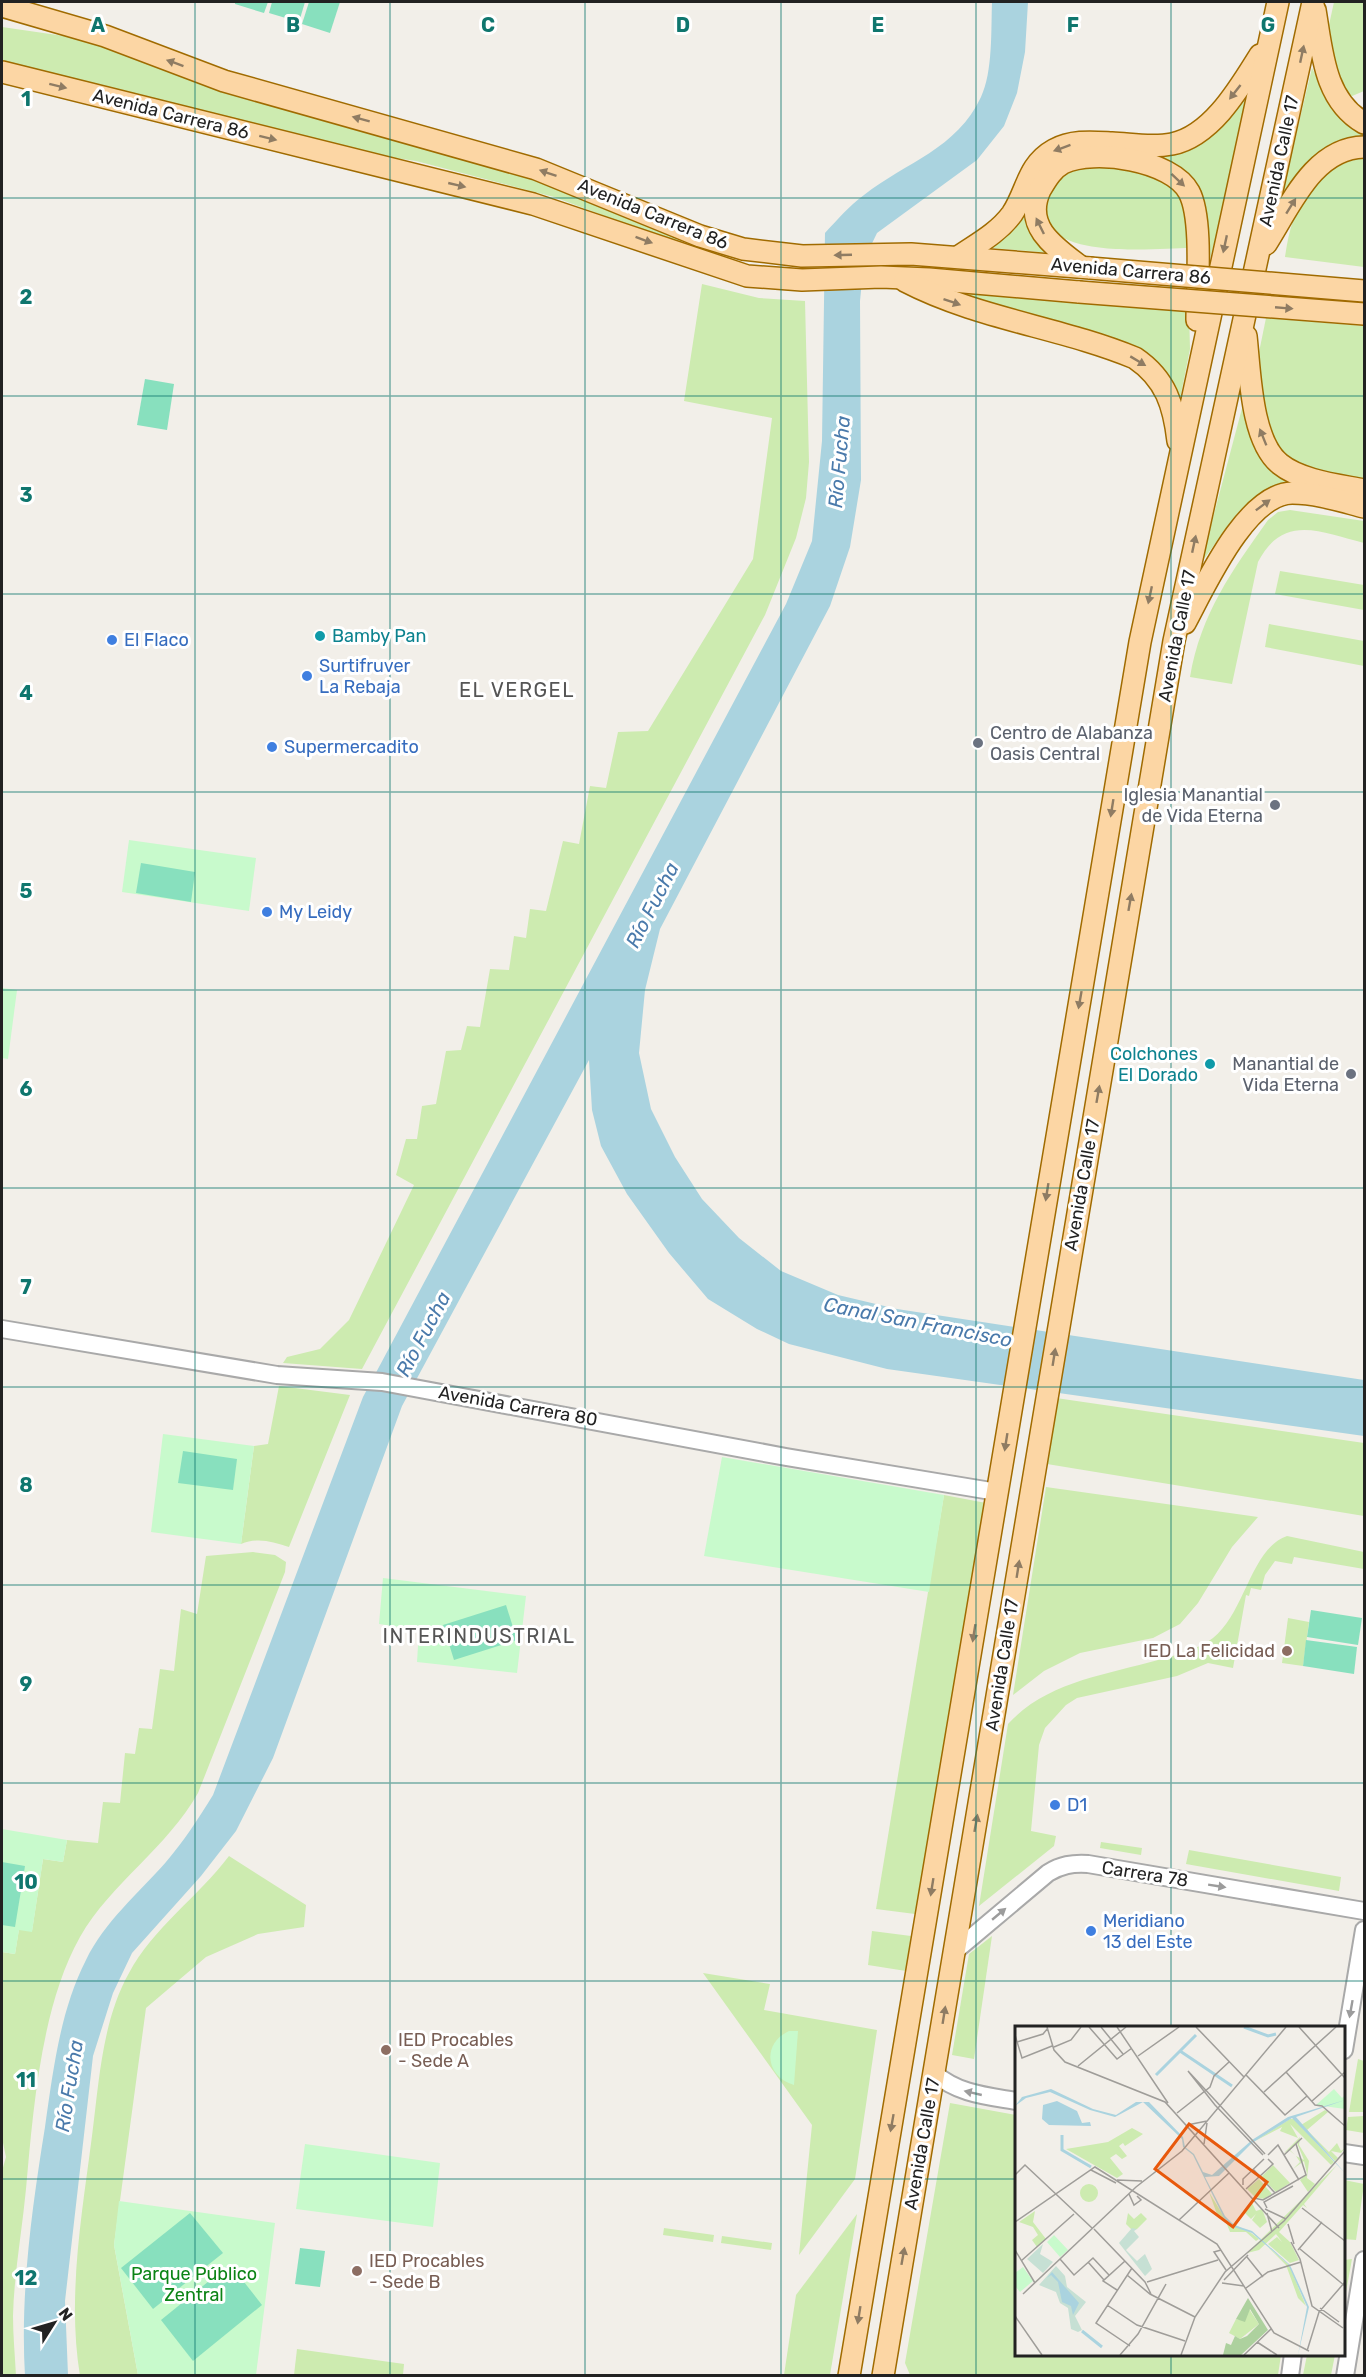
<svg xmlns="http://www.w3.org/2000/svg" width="1366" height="2377" viewBox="0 0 1366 2377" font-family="Rubik,sans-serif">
<rect width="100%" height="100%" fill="#f2efe9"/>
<g fill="#cdebb0">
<path d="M1334 2H1364V91L1345 99 1327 34Z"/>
<path d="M2 27 64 36 106 47 207 84 330 123 552 184 685 238 680 244 554 197 416 161 361 153 282 134 2 60Z"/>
<path d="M1312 68 1335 113 1364 133V136C1324 137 1302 168 1281 198Z"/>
<path d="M1249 82 1218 229 1204 280 1205 230 1147 153 1168 151Z"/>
<path d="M1364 157V267L1285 257C1292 205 1311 170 1364 157Z"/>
<path d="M1079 167H1126L1163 176 1184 200 1190 248C1157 248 1041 262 1044 207 1045 197 1053 185 1056 176Z"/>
<path d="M1023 206 1051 253 980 247Z"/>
<path d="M702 284 759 298 805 301 809 462 806 498 796 538 765 615 362 1369 283 1363 287 1357 320 1349 349 1320 414 1185 396 1175 406 1139H417L422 1106 436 1104 446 1051 461 1050 467 1026 480 1027 490 969 509 970 514 936 526 938 530 909 546 911 563 841 579 844 590 786 606 788 618 732 648 731 753 559 772 418 684 401Z"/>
<path d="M955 292 1189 312 1190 349 1179 404C1165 375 1161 359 1131 344Z"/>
<path d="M1266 318 1364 326V481L1294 466 1273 446 1264 419 1257 362Z"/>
<path d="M1245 397 1246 417 1307 486C1242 487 1237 516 1201 563Z"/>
<path d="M1290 510 1364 521V543C1321 532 1283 513 1258 562L1232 684 1190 677C1201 613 1232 571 1268 520L1278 512Z"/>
<path d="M1280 571 1364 585V610L1275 594Z"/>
<path d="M1269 624 1364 641V666L1265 647Z"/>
<path d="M279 1386 350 1395 289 1547C272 1542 259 1537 241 1544L254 1446 268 1444Z"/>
<path d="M1056 1398 1364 1443V1516L1047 1464Z"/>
<path d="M1046 1487 1258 1517 1232 1547 1198 1603 1180 1624 1153 1638 1080 1653 1044 1671 1013 1695Z"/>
<path d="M944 1495 986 1503 915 1914 876 1909Z"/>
<path d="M1287 1536 1364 1552V1569L1294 1557 1292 1564 1275 1561 1265 1575 1261 1590 1251 1588 1249 1596 1246 1595 1233 1668 1208 1663 1177 1676 1077 1698 1066 1705 1045 1728 1039 1745 1031 1831 1056 1836 1054 1846 979 1906 1008 1724C1046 1682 1105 1675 1158 1660 1176 1655 1197 1650 1213 1638 1245 1613 1251 1548 1287 1536Z"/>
<path d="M253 1552 275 1555 286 1562 285 1572 198 1793C167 1848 111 1883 80 1937 41 2006 33 2111 26 2189 22 2231 14 2274 13 2316 13 2336 15 2356 16 2376L2 2375V2171L6 2157 2 2138V1952L15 1954 19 1929 32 1931 43 1859 63 1862 67 1840 98 1843 103 1802 120 1803 125 1753 135 1754 139 1728 152 1729 160 1669 174 1671 181 1609 197 1614 206 1556Z"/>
<path d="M1288 1618 1309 1622 1303 1666 1282 1663Z"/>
<path d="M1101 1842 1142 1848 1141 1855 1100 1848Z"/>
<path d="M1189 1850 1341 1877 1339 1891 1186 1864Z"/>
<path d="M229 1856 306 1905 304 1927 258 1934 206 1957 146 2008 114 2245 138 2375 80 2376C67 2297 82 2214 92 2136 99 2082 102 2021 129 1973 153 1928 198 1897 229 1856Z"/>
<path d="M872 1931 911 1936 906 1971 868 1965Z"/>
<path d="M992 1936 974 2059 952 2055 969 1954Z"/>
<path d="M703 1973 770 1984 764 2010 877 2030 855 2179 799 2255 812 2125Z"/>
<path d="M1358 2059 1364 2061V2112H1349Z"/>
<path d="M950 2103 1016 2115V2354L1281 2355 1278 2375H910L905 2363Z"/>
<path d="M1364 2116V2133L1346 2130 1348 2117Z"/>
<path d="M1344 2180 1364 2184 1356 2240 1344 2239Z"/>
<path d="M857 2214 830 2375H784L796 2295Z"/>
<path d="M664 2228 714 2235 713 2242 663 2235Z"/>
<path d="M722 2236 772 2243 771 2250 721 2243Z"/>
<path d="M1352 2259 1344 2303V2260Z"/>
<path d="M297 2349 404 2364 403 2375H294Z"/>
<path d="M1307 2355H1335L1331 2375H1303Z"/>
</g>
<g fill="#c8facc">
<path d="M129 840 256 858 249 911 122 892Z"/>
<path d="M2 988 17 990 8 1059 2 1058Z"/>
<path d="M163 1434 254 1446 241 1544 151 1532Z"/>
<path d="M722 1457 944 1495 929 1592 704 1556Z"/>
<path d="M383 1578 526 1596 517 1673 417 1662 419 1630 379 1624Z"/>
<path d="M2 1829 67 1840 63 1862 43 1859 32 1932 19 1930 15 1954 2 1952Z"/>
<path d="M789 2031H798L794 2085C766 2077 761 2044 789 2031Z"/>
<path d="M305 2144 440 2163 433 2227 296 2209Z"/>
<path d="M119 2201 275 2223 256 2375H138L114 2245Z"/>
</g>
<g fill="#88e0be">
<path d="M235 2H268L264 13 235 4Z"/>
<path d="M272 2H305L299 22 269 13Z"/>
<path d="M309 2H340L330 33 302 24Z"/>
<path d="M145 379 174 384 167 430 137 425Z"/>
<path d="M141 863 195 872 191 902 136 893Z"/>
<path d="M183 1451 237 1459 233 1490 178 1483Z"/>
<path d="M506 1605 517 1640 454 1660 443 1625Z"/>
<path d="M1311 1610 1362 1618 1358 1645 1307 1637Z"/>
<path d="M1306 1640 1357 1647 1354 1674 1303 1666Z"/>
<path d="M2 1862 25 1866 15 1927 2 1925Z"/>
<path d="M190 2213 223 2253 153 2309 121 2268Z"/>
<path d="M300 2248 325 2251 320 2287 295 2284Z"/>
<path d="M230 2264 262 2305 193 2361 161 2320Z"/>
</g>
<path fill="#aad3df" d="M992 2H1028L1025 52 1017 93 1004 126 977 160 877 233 864 260 860 301 861 480 850 547 830 606 660 929 645 990 639 1053 651 1109 675 1157 702 1199 739 1238 781 1271 838 1295 897 1309 1364 1380V1436L887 1369 789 1344 757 1329 708 1299 669 1253 627 1194 601 1146 592 1110 589 1060 402 1406 273 1758 236 1831 201 1876 132 1953 113 1993 93 2056 65 2301 68 2375 25 2376C20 2293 32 2208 45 2127 53 2071 60 2011 86 1960 105 1921 138 1894 166 1862 184 1841 198 1819 213 1795L363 1397 786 604 812 541 822 441 825 233C837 220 849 206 864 195 906 162 957 149 981 97 993 72 991 29 992 2Z"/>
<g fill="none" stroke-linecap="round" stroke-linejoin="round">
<g stroke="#a9a9a9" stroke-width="20">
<g id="minor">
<path d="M2 1329 277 1375 382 1382 786 1457 997 1492"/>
<path d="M954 1952 1048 1873C1061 1865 1072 1863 1088 1864L1364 1911"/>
<path d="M1344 2050 1364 1930"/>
<path d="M934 2073C958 2094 987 2096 1016 2101"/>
<path d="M1344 2153 1364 2156"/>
<path d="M1290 2376 1293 2354"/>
<path d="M1345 2376 1364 2260"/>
</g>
</g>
<g stroke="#a06b00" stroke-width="24">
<g id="major">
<path d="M2 6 105 36 224 81 536 169 700 236 743 249 802 256 911 254 1090 268"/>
<path d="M1315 10C1322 51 1324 100 1364 123"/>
<path d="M2 72 533 204 747 276 802 280 881 277 929 279 1079 292"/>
<path d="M1266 244C1290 207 1313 148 1364 147"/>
<path d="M958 257C977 244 998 233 1012 214 1027 192 1027 165 1054 150 1072 140 1092 142 1112 143 1132 144 1152 148 1172 144 1212 136 1240 87 1260 55"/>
<path d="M1081 267C1068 257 1053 247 1043 233 1034 220 1033 205 1040 190 1046 180 1052 169 1063 163 1094 148 1172 160 1189 192 1203 218 1197 288 1197 320"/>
<path d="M905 281C978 319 1060 327 1135 358 1166 379 1174 406 1178 441"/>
<path d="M1246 336C1250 372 1251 441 1280 464 1301 481 1339 485 1364 490"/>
<path d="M1185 623C1205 586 1246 494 1292 493 1317 493 1341 501 1364 507"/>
<path d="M849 2376 1140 642 1278 2"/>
<path d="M883 2376 1174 641 1313 2"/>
</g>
</g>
<use href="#minor" stroke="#fff" stroke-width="16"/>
<use href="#major" stroke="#fcd6a4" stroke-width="21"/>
<g stroke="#a06b00" stroke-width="24" stroke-linecap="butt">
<g id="major-bridge">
<path d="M1090 268 1364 291"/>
<path d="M1079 292 1364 314"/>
</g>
</g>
<use href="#major-bridge" stroke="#fcd6a4" stroke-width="21"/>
</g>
<defs><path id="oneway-solid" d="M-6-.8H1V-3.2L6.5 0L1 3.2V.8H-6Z" transform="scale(1.5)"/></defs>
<g fill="#8f7c63">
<use href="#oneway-solid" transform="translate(1302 54) rotate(-78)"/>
<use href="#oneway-solid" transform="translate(175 63) rotate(-160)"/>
<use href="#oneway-solid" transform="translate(58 86) rotate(14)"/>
<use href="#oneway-solid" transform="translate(1235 92) rotate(128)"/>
<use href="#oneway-solid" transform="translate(361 119) rotate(-165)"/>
<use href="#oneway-solid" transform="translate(268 138) rotate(14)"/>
<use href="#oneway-solid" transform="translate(1062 148) rotate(160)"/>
<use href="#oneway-solid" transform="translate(548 173) rotate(-161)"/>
<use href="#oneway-solid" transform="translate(1178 180) rotate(43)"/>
<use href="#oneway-solid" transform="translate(457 185) rotate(13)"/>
<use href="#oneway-solid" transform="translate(1291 206) rotate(-58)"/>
<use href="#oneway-solid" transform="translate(1040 226) rotate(-116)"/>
<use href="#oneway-solid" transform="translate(644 240) rotate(20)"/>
<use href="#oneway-solid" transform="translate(1225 244) rotate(102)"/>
<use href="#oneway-solid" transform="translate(843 255) rotate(178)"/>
<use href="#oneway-solid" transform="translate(952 302) rotate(19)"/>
<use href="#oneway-solid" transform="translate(1284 308) rotate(5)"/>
<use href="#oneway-solid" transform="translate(1138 361) rotate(31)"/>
<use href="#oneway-solid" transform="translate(1263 437) rotate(-112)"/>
<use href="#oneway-solid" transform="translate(1263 505) rotate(-37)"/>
<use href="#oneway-solid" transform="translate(1194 544) rotate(-78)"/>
<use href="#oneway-solid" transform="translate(1150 595) rotate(102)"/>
<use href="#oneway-solid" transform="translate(1112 808) rotate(99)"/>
<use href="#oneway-solid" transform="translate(1130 902) rotate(-80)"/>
<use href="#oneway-solid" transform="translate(1080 1000) rotate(100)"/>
<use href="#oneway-solid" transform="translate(1098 1094) rotate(-80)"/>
<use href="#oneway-solid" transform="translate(1047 1192) rotate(99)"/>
<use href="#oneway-solid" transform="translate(1054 1357) rotate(-81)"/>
<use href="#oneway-solid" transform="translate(1006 1442) rotate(99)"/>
<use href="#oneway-solid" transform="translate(1018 1569) rotate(-81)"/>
<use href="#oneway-solid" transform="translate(974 1633) rotate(99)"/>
<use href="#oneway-solid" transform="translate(976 1823) rotate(-80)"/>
<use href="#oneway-solid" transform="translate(932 1887) rotate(99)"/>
<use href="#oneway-solid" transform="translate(944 2015) rotate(-81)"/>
<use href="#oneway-solid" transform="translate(892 2123) rotate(100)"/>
<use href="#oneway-solid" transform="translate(903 2256) rotate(-80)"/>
<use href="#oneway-solid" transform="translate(859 2315) rotate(99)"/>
</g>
<g fill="#9c9c9c">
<use href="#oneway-solid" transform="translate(1217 1886) rotate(9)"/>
<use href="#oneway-solid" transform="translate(999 1914) rotate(-40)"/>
<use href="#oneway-solid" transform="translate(1351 2009) rotate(100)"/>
<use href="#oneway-solid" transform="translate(973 2093) rotate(-167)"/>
</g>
<path fill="none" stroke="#0f766e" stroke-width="1.5" stroke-opacity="0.55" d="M195 2V2376M390 2V2376M585 2V2376M781 2V2376M976 2V2376M1171 2V2028M2 198H1364M2 396H1364M2 594H1364M2 792H1364M2 990H1364M2 1188H1364M2 1387H1364M2 1585H1364M2 1783H1364M2 1981H1364M2 2179H1016M1344 2179H1364M1171 2354V2376"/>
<g fill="#0f9aa8" stroke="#fff" stroke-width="2">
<circle cx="320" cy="636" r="6"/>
<circle cx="1210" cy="1064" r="6"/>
</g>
<g fill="#3f7fe0" stroke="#fff" stroke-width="2">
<circle cx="112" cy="640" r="6"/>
<circle cx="307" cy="676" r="6"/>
<circle cx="272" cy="747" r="6"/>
<circle cx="267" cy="912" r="6"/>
<circle cx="1055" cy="1805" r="6"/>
<circle cx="1091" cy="1931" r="6"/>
</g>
<g fill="#6b7280" stroke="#fff" stroke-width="2">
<circle cx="978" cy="743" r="6"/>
<circle cx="1275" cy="805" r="6"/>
<circle cx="1351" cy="1074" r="6"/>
</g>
<g fill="#8d6e63" stroke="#fff" stroke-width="2">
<circle cx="1287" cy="1651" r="6"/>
<circle cx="386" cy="2050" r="6"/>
<circle cx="357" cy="2271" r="6"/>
</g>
<g text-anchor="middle" stroke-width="6" stroke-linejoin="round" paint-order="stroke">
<g font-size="18" fill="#222" stroke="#fff">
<text transform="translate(171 114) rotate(14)" y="6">Avenida Carrera 86</text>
<text transform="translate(1279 161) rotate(-78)" y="6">Avenida Calle 17</text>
<text transform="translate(653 214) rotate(22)" y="6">Avenida Carrera 86</text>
<text transform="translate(1131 271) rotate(5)" y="6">Avenida Carrera 86</text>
<text transform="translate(1177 636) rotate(-79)" y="6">Avenida Calle 17</text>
<text transform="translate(1082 1185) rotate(-80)" y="6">Avenida Calle 17</text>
<text transform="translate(518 1406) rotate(10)" y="6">Avenida Carrera 80</text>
<text transform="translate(1002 1665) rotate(-81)" y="6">Avenida Calle 17</text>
<text transform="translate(1145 1874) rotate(9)" y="6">Carrera 78</text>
<text transform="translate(922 2144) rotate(-80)" y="6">Avenida Calle 17</text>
</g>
<g font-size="18" fill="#0d838f" stroke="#fff" text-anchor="start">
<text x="332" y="642">Bamby Pan</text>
<text x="1198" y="1060" text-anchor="end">Colchones<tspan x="1198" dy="21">El Dorado</tspan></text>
</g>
<g font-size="18" fill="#366cbe" stroke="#fff" text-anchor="start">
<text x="124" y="646">El Flaco</text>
<text x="319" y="672">Surtifruver<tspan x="319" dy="21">La Rebaja</tspan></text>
<text x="284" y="753">Supermercadito</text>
<text x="279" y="918">My Leidy</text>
<text x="1067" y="1811">D1</text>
<text x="1103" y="1927">Meridiano<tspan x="1103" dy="21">13 del Este</tspan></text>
</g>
<g font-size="18" fill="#5b616d" stroke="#fff" text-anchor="end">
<text x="990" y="739" text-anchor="start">Centro de Alabanza<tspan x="990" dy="21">Oasis Central</tspan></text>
<text x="1263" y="801">Iglesia Manantial<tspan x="1263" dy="21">de Vida Eterna</tspan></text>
<text x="1339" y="1070">Manantial de<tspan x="1339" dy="21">Vida Eterna</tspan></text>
</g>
<g font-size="18" fill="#785e54" stroke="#fff" text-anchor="start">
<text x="1275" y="1657" text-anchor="end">IED La Felicidad</text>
<text x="398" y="2046">IED Procables<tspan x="398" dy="21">- Sede A</tspan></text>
<text x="369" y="2267">IED Procables<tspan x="369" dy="21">- Sede B</tspan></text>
</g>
<g font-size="18" fill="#0c8416" stroke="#fff">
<text x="194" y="2280">Parque Público<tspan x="194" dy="21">Zentral</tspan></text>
</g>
<g font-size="20" font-style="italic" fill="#4a7aab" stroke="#fff">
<text transform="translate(839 462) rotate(-85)" y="7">Río Fucha</text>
<text transform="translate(652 905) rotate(-63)" y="7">Río Fucha</text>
<text transform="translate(918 1322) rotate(11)" y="7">Canal San Francisco</text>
<text transform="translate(423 1334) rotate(-62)" y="7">Río Fucha</text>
<text transform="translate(69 2086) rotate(-81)" y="7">Río Fucha</text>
</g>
<g font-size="20" letter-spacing="1.5" fill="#555" stroke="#fff">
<text x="517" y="697">EL VERGEL</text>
<text x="479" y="1643">INTERINDUSTRIAL</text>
</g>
</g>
<g transform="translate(1015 2026)">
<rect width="330" height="330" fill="#f2efe9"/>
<path d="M310 84 313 86 292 104 314 126 322 117 326 125 330 122 326 127 316 125 323 132 320 135 286 99ZM275 93H279L319 136 316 139 275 98 283 112 265 105 267 101 238 116ZM117 102 128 108 110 120 108 117 104 120 112 130 107 133 101 128 95 132 108 148 102 152 51 123 93 116ZM285 111 284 119 294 135 292 152 300 158 293 166 285 154 292 148 289 135 278 143 285 136 281 130 289 134 282 117 275 124 280 129 274 124 269 127ZM258 139 275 157 261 166 246 151ZM322 139 289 178 292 182 288 179 264 206 275 216 284 234 275 237 253 218 262 211 267 216 261 208 244 224 232 227ZM244 153 257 168 249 173 240 171 232 163ZM65 167a9 9 0 1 1 18 0a9 9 0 1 1-18 0ZM194 166 211 194 236 207 244 213 241 215 231 206H215L211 196 203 191ZM237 177 241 185 247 183 252 196 245 202 237 194 241 188 236 193 229 186ZM20 185 18 196 31 213 22 221 17 214 23 209 18 201 4 196ZM113 187 119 193 126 187 132 193 122 203H116L111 198ZM251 219 274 239 291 280 283 272 271 239ZM234 283 244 298 225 313 214 307 221 293 224 294Z" fill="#cdebb0"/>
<path d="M233 272 253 304 226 329H208L211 317 216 319 220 310 225 313 232 310 244 298 235 283 230 296 221 293Z" fill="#add19e"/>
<path d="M117 202 122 203 119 205 124 211 111 224 122 235 130 228 137 243 130 250 104 217ZM28 218 25 228 38 236 28 247 12 233ZM41 240 50 250 52 261 71 276 60 290 67 304 63 306 56 303 53 282 45 277 41 266 24 259Z" fill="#c6e0d4"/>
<path d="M319 63 327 72 330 69V83L301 79ZM39 209 53 224 45 231 32 216ZM8 241 18 255 5 266 0 260V247Z" fill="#c8facc"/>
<path d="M36 63 78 83 101 89 121 76H134L168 111 170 121 179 128 188 146 197 149 237 114 273 91 330 74 281 91 330 147 277 92 237 117 204 150 190 151 210 190 219 199 237 205 275 239 294 281 283 329 292 281 273 238 237 207 219 201 209 192 178 129 168 121 167 113 128 76 100 91 75 84 35 66 11 72 0 80 7 71ZM42 75 62 85 67 97 75 96 76 100 34 99 27 93 28 79ZM37 246 64 277 58 289 56 280 47 276 43 256 36 249 32 252Z" fill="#aad3df"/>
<path fill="none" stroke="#aad3df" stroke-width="3" d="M229 1 253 10 261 8M165 25 217 60M141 49 181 9M47 109V124L76 141M67 305 87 321"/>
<path fill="none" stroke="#9f9d99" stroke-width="1.5" d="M32 1 39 24 50 36 150 76 264 202M74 1 102 33 117 22M86 1 108 28M102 1 153 77M181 1 229 51M284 1 330 52M0 9 7 32 37 20M2 16 28 8 33 2M39 21 56 14 66 1M123 30 164 1M63 40 111 1M271 46 300 79 307 80 330 100M231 49 270 89 292 70M249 66 321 1M297 75 330 46M162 87 195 61 199 50 214 36M172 99 192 95M189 118 192 97M248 129 200 79 173 45 250 128M253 129 263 119 284 154M269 129 287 112M238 143 260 167M76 144 101 157M0 149 10 139 77 202M102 154 127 155M228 159V153L249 133M231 163 258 138 253 133M114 168 119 179 126 174 122 170M239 172 248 174 291 149 281 118M252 182 249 176 278 160M287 182 330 215M250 183 271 193M252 187 257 206M164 194 214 147M0 196 80 141 202 218 259 307 294 325M273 198 279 218M79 203 130 256 136 268M276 216 285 233 297 280 328 302M285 223 330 260M0 224 20 257M206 224 199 226 211 244M283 224 307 196M232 231 248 251M45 233 59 249 78 232 94 249M6 235 59 188M73 236 89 254M112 249 135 268 180 291M209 254 233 229M132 256 203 234M207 257 229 260M231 262 253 246 286 236M102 264 88 255 110 235M8 268 121 161 167 125 271 1M92 279 122 299 170 315M305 282 324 296M0 290 27 329M242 316 262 329M115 320 81 297 117 242M292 325 304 286 330 256M105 329 123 308 151 258M166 329 180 291 210 246 269 195 330 125M229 329 256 303"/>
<path fill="#e8590c" fill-opacity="0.15" stroke="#e8590c" stroke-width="3" d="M174 98 252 156 218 201 140 143Z"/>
<rect width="330" height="330" fill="none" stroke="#222" stroke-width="3"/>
</g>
<g font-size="20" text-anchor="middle" font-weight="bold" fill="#0f766e" stroke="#fff" stroke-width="6" stroke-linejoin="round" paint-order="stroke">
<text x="98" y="32">A</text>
<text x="293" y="32">B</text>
<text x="488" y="32">C</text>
<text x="683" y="32">D</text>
<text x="878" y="32">E</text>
<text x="1073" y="32">F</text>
<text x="1268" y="32">G</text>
<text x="26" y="106">1</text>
<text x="26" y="304">2</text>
<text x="26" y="502">3</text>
<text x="26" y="700">4</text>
<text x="26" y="898">5</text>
<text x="26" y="1096">6</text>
<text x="26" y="1294">7</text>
<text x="26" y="1492">8</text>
<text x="26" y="1691">9</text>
<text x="26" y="1889">10</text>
<text x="26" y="2087">11</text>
<text x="26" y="2285">12</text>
</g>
<rect width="1366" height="2377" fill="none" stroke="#222222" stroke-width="6"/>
<g transform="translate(54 2323) rotate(53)" stroke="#ffffff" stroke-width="4.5" paint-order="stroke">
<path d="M0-4.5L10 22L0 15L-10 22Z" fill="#222222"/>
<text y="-9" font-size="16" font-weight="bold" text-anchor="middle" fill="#222222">N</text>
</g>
</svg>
